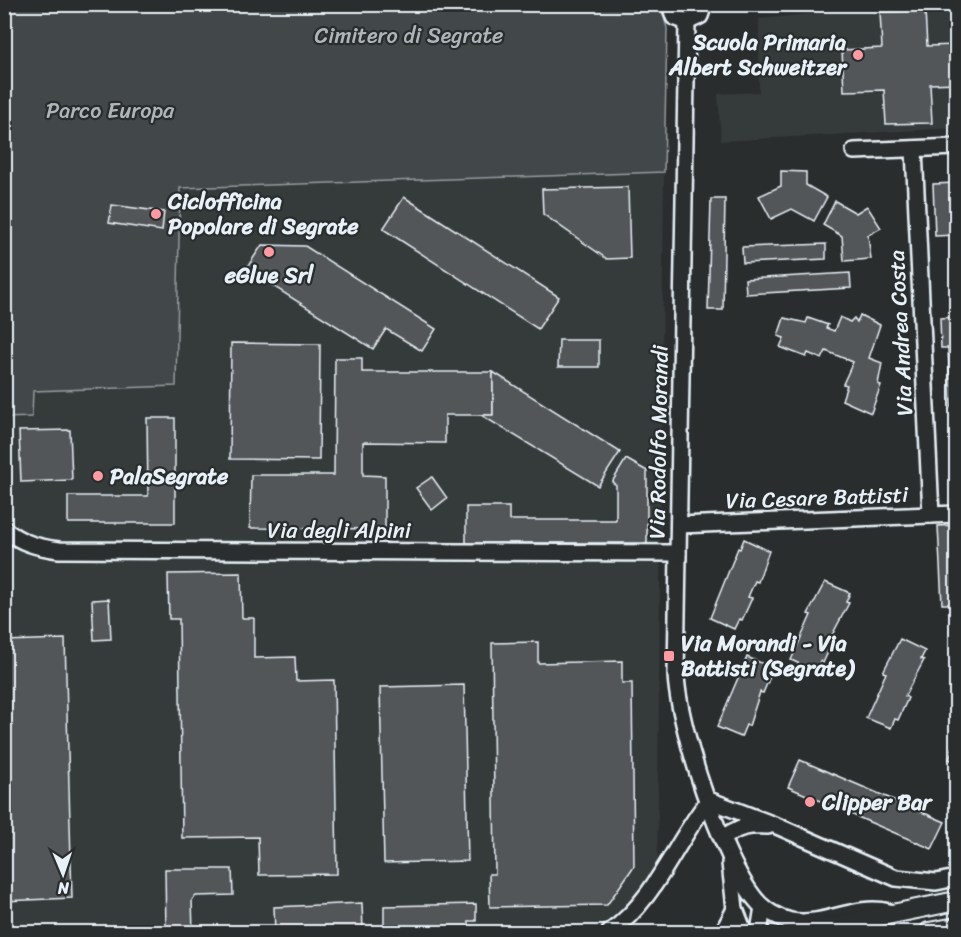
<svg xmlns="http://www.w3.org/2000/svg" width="961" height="937" viewBox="0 0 961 937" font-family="Sriracha,sans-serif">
<rect width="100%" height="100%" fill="#2a2d2e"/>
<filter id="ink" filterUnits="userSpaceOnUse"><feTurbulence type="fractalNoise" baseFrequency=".0167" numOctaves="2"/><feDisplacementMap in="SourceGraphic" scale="12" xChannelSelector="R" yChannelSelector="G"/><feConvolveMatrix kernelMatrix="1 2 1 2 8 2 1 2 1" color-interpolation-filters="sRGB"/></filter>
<g filter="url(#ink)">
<g fill="#363a3b">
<path d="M829 5H956V128L721 141 718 94 759 92V19L821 13Z"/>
<path d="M664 172 657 893 636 921 622 932H5V418L31 417 32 391 176 386 179 188Z"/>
</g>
<path fill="#424648" stroke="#959ca0" stroke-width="1.5" d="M4 5H660L667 28 664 172 180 188 176 386 33 391 32 417 5 418Z"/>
<g fill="#535759" stroke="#e8f1f8" stroke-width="1.5">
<path d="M925 11 927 46 956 45V83L930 84 932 123 886 124 884 90 844 91 842 50 882 48 880 12Z"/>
<path d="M781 171 806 172V185L827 197 814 221 792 209 771 219 759 196 781 186Z"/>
<path d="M956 183V235L935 236 933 184Z"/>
<path d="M628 187 630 258 607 259 543 214 542 189Z"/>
<path d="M404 197 559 297 538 329 383 229Z"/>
<path d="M711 199H725L723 310H708Z"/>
<path d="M835 201 856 213 867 206 881 228 868 235 871 259 844 261 842 236 823 225Z"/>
<path d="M112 205 164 212 162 231 109 223Z"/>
<path d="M826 244V259L743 263 742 247Z"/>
<path d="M262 245 305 246 436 329 422 351 386 329 373 349 246 269Z"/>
<path d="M850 273 851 288 746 294 745 279Z"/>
<path d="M860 315 880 325 869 358 882 363 878 384 881 385 871 413 842 400 847 385 843 384 853 362 826 351 822 359 808 353 806 357 780 347 784 338 778 336 784 318 806 323 808 318 828 325 826 328 834 331 840 317 850 322 854 318 857 322Z"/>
<path d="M956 317V407H951L948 348H941L940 318Z"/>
<path d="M559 340H599V367H558Z"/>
<path d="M231 343 320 344 319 460 230 459Z"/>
<path d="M335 358H362V372H493V415H445V443L363 442V475L385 476V529L250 528 251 475H334Z"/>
<path d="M493 372 620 452 598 486 481 415H493Z"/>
<path d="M147 418H175V523H68V496H148Z"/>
<path d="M70 430 72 480 21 482 19 431Z"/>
<path d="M626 459 647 471V543H466V507H509V520H616V485L612 482Z"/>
<path d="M432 477 447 498 432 510 416 488Z"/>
<path d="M956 525V604H942L938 526Z"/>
<path d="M744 539 769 551 758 582 755 581 748 597 752 598 742 620 739 619 734 629 710 618 738 548 740 549Z"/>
<path d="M241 573 242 618H254V658L295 657 296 681 334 680 337 874 259 875 258 837 182 838 179 619H169L168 574Z"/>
<path d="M825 582 850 593 846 602 849 603 830 639 833 641 823 663 820 661 816 671 791 660 811 615 808 614Z"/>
<path d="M109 599 111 639 94 640 92 600Z"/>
<path d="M65 639 72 898 4 901V641Z"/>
<path d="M900 639 925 651 921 659 924 660 905 696 908 698 898 720 895 719 891 728 866 718 886 673 883 672Z"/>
<path d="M538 642V663L622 661V683H632L634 866 607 905 490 907 489 874H495L492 643Z"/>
<path d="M747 657 771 667 769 671 772 672 763 693 760 692 749 726 746 725 741 737 717 727Z"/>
<path d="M464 685 468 861 384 863 380 687Z"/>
<path d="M956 738V762L949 759Z"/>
<path d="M800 760 945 822 932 849 788 787Z"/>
<path d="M165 869H232L233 895 196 896 192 900 193 932H166Z"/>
<path d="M362 903 363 932H275L274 907Z"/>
<path d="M476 904V921H469V931L384 932V906Z"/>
</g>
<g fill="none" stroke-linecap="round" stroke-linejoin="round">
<g stroke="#e8f1f8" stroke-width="20">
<g id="minor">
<path d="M670 4 674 17 687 22 700 16 704 4"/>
<path d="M687 22 676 674C678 727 722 860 756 900 764 910 778 918 791 921 824 927 856 903 889 912"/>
<path d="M914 149 931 515"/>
<path d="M854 151 956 147"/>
<path d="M679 525 956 514"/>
<path d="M4 529C21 543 37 547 59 550L678 553"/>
<path d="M709 800 777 826 896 878 936 882 956 878"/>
<path d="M723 840C735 826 751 825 768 826"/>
<path d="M730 863 735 909 744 932"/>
<path d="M610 932C656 899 674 844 709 800"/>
<path d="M723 932 735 909"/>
<path d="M759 932 763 907"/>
</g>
</g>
<g stroke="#e8f1f8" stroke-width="22">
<g id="major">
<path d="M804 932 956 901"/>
<path d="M929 932 956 927"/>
</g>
</g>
<use href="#minor" stroke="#2a2d2e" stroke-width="15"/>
<use href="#major" stroke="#2a2d2e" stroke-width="18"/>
</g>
</g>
<g fill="#ff9aa2" stroke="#2a2d2e" stroke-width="2">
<circle cx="858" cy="55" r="6"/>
<circle cx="156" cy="214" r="6"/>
<circle cx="269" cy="252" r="6"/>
<circle cx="98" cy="476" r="6"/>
<rect x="663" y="650" width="12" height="12" rx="3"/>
<circle cx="810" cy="802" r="6"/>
</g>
<g text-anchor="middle" stroke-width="4.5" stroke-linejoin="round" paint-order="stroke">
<g font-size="22" fill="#aeb5ba" stroke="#2a2d2e">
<text x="409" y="43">Cimitero di Segrate</text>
<text x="110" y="118">Parco Europa</text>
</g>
<g font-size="22" font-weight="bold" fill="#e8f1f8" stroke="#2a2d2e" text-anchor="start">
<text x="846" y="50" text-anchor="end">Scuola Primaria<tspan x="846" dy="25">Albert Schweitzer</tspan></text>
<text x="168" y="209">Ciclofficina<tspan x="168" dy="25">Popolare di Segrate</tspan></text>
<text x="269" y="283" text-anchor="middle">eGlue Srl</text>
<text x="110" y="484">PalaSegrate</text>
<text x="681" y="651">Via Morandi - Via<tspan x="681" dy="25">Battisti (Segrate)</tspan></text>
<text x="822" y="810">Clipper Bar</text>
</g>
<g font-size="22" fill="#e8f1f8" stroke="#2a2d2e">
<text transform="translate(900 333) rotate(-93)" y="8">Via Andrea Costa</text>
<text transform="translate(658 442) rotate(-89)" y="8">Via Rodolfo Morandi</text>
<text transform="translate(817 497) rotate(-2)" y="8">Via Cesare Battisti</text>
<text x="339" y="538">Via degli Alpini</text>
</g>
</g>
<rect width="961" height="937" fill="none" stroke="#2a2d2e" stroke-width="24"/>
<rect x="12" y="12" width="937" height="913" fill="none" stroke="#e8f1f8" stroke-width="2" filter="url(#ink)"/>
<g transform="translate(63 874) rotate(178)" stroke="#2a2d2e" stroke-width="4.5" paint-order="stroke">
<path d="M0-4.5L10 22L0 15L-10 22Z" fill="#e8f1f8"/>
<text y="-9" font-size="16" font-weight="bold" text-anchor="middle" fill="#e8f1f8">N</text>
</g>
</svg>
